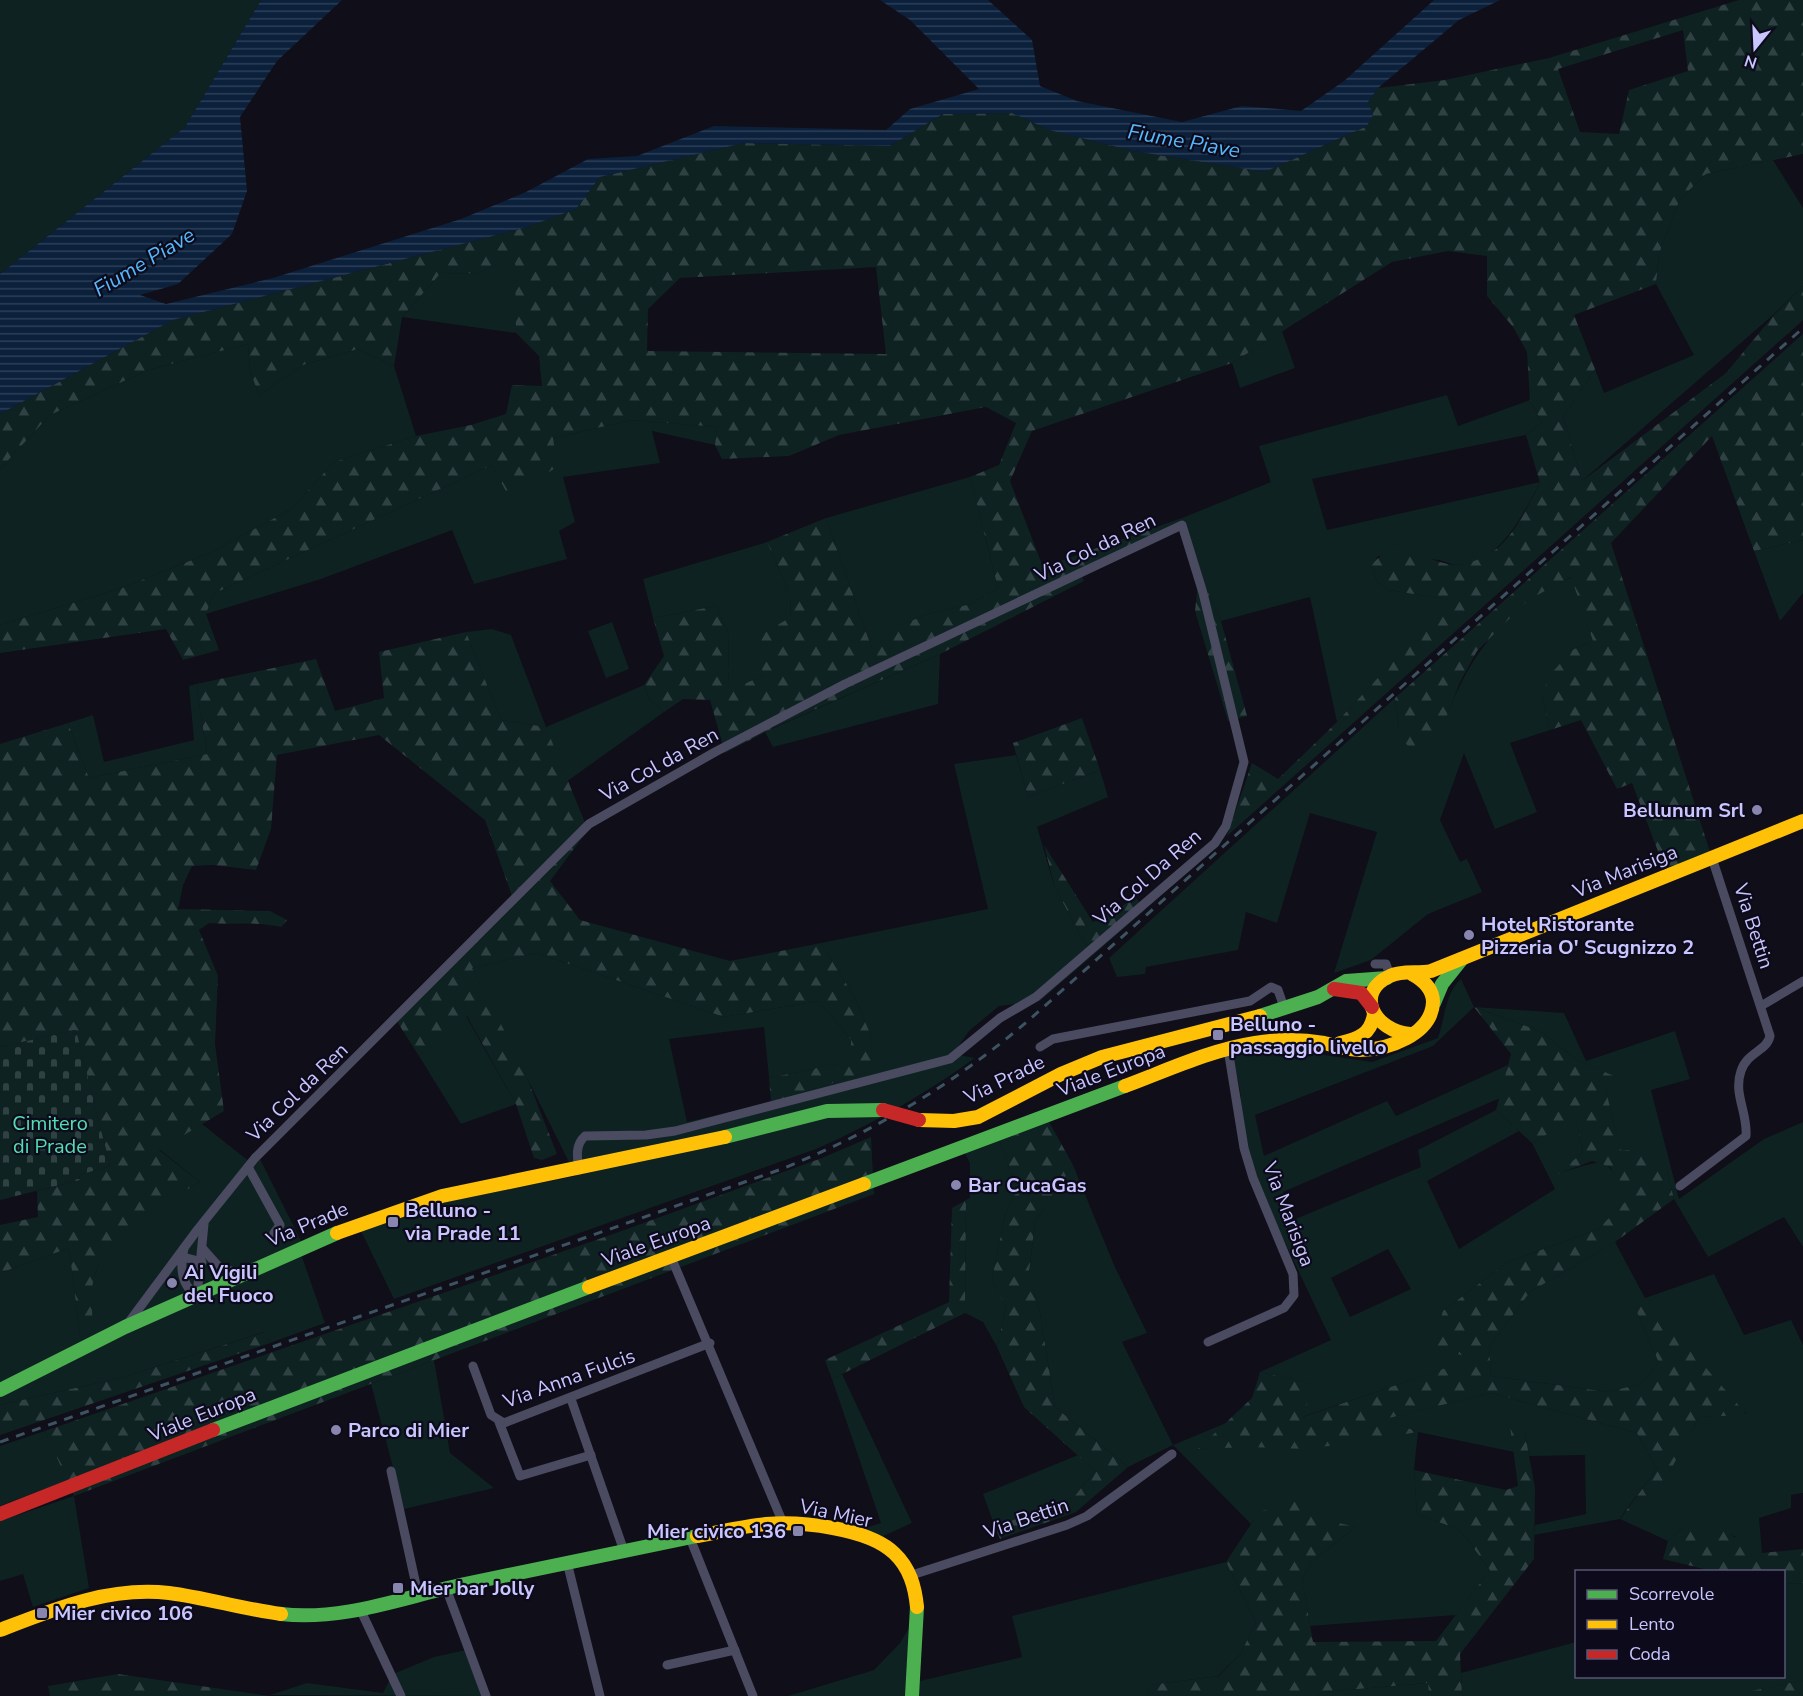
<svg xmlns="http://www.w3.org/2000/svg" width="1803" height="1696" viewBox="0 0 1803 1696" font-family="'Nunito Sans',sans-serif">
<defs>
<pattern id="forest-firs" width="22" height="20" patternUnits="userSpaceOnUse" patternTransform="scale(1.5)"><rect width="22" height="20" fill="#0e2222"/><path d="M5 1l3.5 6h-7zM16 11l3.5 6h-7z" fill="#304143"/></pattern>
<pattern id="cemetery-stones" width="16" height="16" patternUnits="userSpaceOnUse" patternTransform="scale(1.5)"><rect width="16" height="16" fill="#0e2222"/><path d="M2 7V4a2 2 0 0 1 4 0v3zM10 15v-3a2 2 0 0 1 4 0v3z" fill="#304143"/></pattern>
<pattern id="water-rules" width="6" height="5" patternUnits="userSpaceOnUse" patternTransform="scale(1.5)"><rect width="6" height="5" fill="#0b203b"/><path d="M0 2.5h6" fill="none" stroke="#2d3f58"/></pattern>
</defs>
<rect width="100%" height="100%" fill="#100e18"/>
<g fill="#0e2222" fill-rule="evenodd">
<path d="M0 0H261L185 127 0 274Z"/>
<path d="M1773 160 1803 208V286L1773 315 1582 481 1563 417 1595 369 1604 393 1694 355 1656 284 1659 254 1680 199 1706 174Z"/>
<path d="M516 254V333L402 317 440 274 478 273Z"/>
<path d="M1282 331 1295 368 1240 388 1232 363Z"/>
<path d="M248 344 250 371 259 395 303 365 358 349 394 366 416 436 334 462 291 509 212 552 122 588 0 625V469L50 415 148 370Z"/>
<path d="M1447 395 1458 426 1530 400 1542 423 1526 435 1312 479 1327 530 1540 482C1525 512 1498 566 1458 565 1452 565 1445 561 1439 560 1419 558 1398 557 1378 556L1372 565 1377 582 1389 590 1451 600 1337 722 1310 597 1221 621 1199 572 1182 518 1271 482 1259 446Z"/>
<path d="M632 420 717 427 715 445 652 431 660 463 563 477 575 522 559 531 567 559 474 584 452 530 321 579 206 614 213 594 492 465 510 497 553 438Z"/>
<path d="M970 477 998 588 971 604 928 614 897 627 872 649 826 518Z"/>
<path d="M1803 540V593L1780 621 1754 551Z"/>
<path d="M767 542 790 594 791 618 764 675 729 692 728 632 716 606 653 618 643 579Z"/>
<path d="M1572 577 1593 641 1572 650 1542 696 1550 730 1510 743 1537 812 1495 829 1464 753 1440 820 1460 862 1467 859 1482 892 1428 914 1371 960 1334 973 1377 832 1310 813 1277 923 1246 912 1238 950 1146 967 1145 974 1117 977 1109 958 1395 698 1399 734 1438 739C1460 679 1477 644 1527 601 1539 591 1557 584 1572 577Z"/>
<path d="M612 622 629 669 606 678 588 631Z"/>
<path d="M492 629 511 635 546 727 644 685 649 699 664 712 566 782 546 727 501 720 466 632Z"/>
<path d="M940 654 938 704 773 747 765 732Z"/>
<path d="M196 684 207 754 89 778 68 723 93 715 104 762 194 740 189 686Z"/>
<path d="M1016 755 1028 797 1100 770 1108 797 1037 827 1055 888 1092 956 1040 1001 999 1006 969 1031 953 1054 975 1058C925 1094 873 1124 816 1149L394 1299 359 1227 430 1205 576 1176 472 968 537 953 724 1017 819 1001 851 1040 852 1061 769 1078 764 1027 669 1039 687 1122 771 1102 870 1071 872 1038 855 998 821 943 988 909 954 764Z"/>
<path d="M1461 979 1474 1007 1564 1013 1586 1061 1675 1031 1690 1079 1651 1090 1679 1199 1764 1139 1803 1122V1247L1784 1217 1708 1257 1674 1199 1665 1164 1657 1168 1621 1152 1606 1091 1620 1079 1577 1060 1540 1031 1474 1007 1433 1046 1255 1115 1264 1156 1387 1101 1396 1116 1508 1065 1500 1098 1283 1192 1293 1220 1421 1167 1418 1150 1496 1110 1519 1131 1427 1181 1459 1249 1555 1189 1532 1143 1576 1117 1583 1152 1560 1173C1607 1159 1602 1154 1631 1197L1598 1229 1508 1262 1443 1311 1473 1359 1302 1417 1312 1384 1260 1372 1331 1340 1267 1204 1245 1144 1240 1090 1233 1056 1283 1049 1372 1062 1438 1038C1445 1018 1445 993 1461 979ZM1388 1249 1411 1289 1350 1317 1331 1278Z"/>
<path d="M466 1016 516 1104 461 1124 419 1056Z"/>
<path d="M202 1124 255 1166 260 1159 306 1251 301 1254 325 1323 270 1343 264 1332 124 1377 0 1405V1273L69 1248 80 1336C86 1309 91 1279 103 1255 118 1223 170 1200 200 1182L159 1149Z"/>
<path d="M999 1139 1017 1190 1005 1215 992 1279 1006 1308 997 1347 983 1322 965 1313 966 1200 970 1198V1163L963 1150Z"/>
<path d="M1073 1165 1114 1265 1147 1333 1122 1342 1173 1445 1226 1423 1199 1449 1416 1431 1384 1419 1491 1393 1637 1433 1657 1469 1620 1518 1646 1515 1699 1417 1747 1414 1637 1312 1659 1363 1640 1384 1608 1392 1491 1376 1489 1347 1530 1292 1615 1242 1645 1298 1714 1274 1744 1335 1791 1320 1803 1345V1493L1791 1495V1508L1759 1518 1762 1553 1747 1547 1734 1536 1685 1526 1668 1541 1620 1519 1534 1535 1535 1525 1586 1514 1585 1455 1529 1456 1525 1434 1509 1413 1514 1452 1418 1432 1414 1470 1417 1514 1460 1530 1490 1570 1456 1615 1310 1626 1302 1579 1313 1560 1356 1527 1259 1512 1251 1524 1173 1445 1128 1467 1055 1407 1040 1313 1029 1273 1035 1222Z"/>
<path d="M434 1360 450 1453 494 1488 404 1509 371 1384Z"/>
<path d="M842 1374 912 1523 879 1538 844 1535 881 1523 832 1379Z"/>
<path d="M45 1431 68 1480 0 1506V1446Z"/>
<path d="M1078 1455 1095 1471 1074 1497 995 1527 983 1494Z"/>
<path d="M74 1496 89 1588 33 1607 23 1574 0 1581V1521Z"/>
<path d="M1226 1562 1256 1622 1241 1653 1218 1676 1150 1685 1147 1696H788L874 1670 900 1643 915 1618 907 1684 1022 1657 1012 1616Z"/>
<path d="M1803 1583V1680L1752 1691 1753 1696H1462L1461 1673 1576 1642V1676H1784V1584Z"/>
<path d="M466 1650 483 1696 270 1695 307 1683 383 1693 393 1674 434 1657Z"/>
<path d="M1428 1683 1429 1696H1318L1323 1692Z"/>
</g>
<g fill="url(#forest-firs)" fill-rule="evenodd">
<path d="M1739 0H1803V154L1706 174 1680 199 1659 254 1656 284 1574 315 1595 369 1563 417 1582 481 1726 373 1774 315 1803 286V320L1227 836 1252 763 1278 779 1337 722 1450 600 1389 590 1377 582 1372 565C1395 533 1428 565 1458 565 1470 565 1491 554 1500 546 1518 529 1529 503 1540 483L1526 435 1542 423 1530 400 1527 352 1513 327 1487 296V256L1448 251 1392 262 1232 363 1032 431 1010 481 1043 567 1182 518 1184 526 1080 571 1084 581 940 654 775 727 725 753 710 700 683 699 664 712 649 699 644 685 664 656 653 618 716 606 728 632 729 691 764 675 756 650 764 633 791 617 790 594 767 542 826 518 872 649 896 627 928 614 971 604 998 588 970 477 999 465 1016 423 986 407 839 435 789 456 722 459 715 445 717 427 632 420 553 438 557 467 509 497 492 465 213 594 206 614 219 650 183 660 166 629 0 653V625L122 588 212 552 291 509 334 462 416 436 471 425 506 414 512 385 542 386 539 356 516 333 515 255 478 273 440 274 402 317 394 366 358 349 303 365 259 395 250 371 248 344 148 370 50 415 0 469V414L173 320 527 227 576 209 600 177 744 143 890 146 943 114 1012 113 1049 130 1133 151 1265 172 1367 126 1368 102 1378 88 1445 80 1549 58ZM1683 30 1688 71 1629 90 1619 134 1580 132 1558 69ZM876 267 886 354 647 351 648 309 680 278Z"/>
<path d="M1803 334V540L1754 551 1712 436 1611 543 1712 858 1667 875 1632 783 1617 789 1581 720 1550 730 1542 696 1550 675 1572 650 1593 641 1571 577 1528 600 1477 651 1460 682 1438 739 1410 749 1399 734 1395 698Z"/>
<path d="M1199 572 1221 621 1247 716 1228 721 1195 611Z"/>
<path d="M466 632 501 720 546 727 588 830 550 881 580 920 730 961 821 943 855 998 872 1038 871 1071 771 1102 769 1078 851 1061V1040L819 1001 724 1017 537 953 472 968 522 1065 557 1154 542 1160 534 1158 516 1104 467 1016 419 1056 396 1020 512 896 485 820 379 735 277 755 271 829 256 870 213 865 192 866 183 885 178 909 270 911 287 920 281 927C257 921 233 925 209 923L199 930 218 976 215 1044 224 1111 159 1150 200 1182C157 1208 105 1229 93 1282 90 1298 93 1317 93 1333L80 1336 69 1248 0 1273V1225L38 1217 37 1191 80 1180 79 1175 110 1166 76 1030 0 1047V744L68 723 89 778 207 754 196 684 316 659 335 711 384 698 379 652Z"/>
<path d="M1082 718 1100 770 1028 797 1013 743Z"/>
<path d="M1044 845 1093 922 1136 898 1145 910 1092 956 1055 888Z"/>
<path d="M1474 1007 1540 1031 1577 1060 1621 1079 1606 1091 1621 1151 1648 1147 1657 1167 1665 1163 1674 1199 1615 1242 1530 1292 1489 1347 1491 1376 1608 1392 1640 1384 1659 1363 1637 1312 1645 1298 1747 1415 1699 1417 1646 1516 1620 1519 1657 1469 1637 1433 1491 1393 1385 1419 1418 1432 1309 1449 1248 1447 1198 1449 1252 1398 1260 1372 1313 1384 1303 1417 1472 1359 1432 1345 1443 1311 1508 1262 1598 1229 1630 1197 1610 1167 1592 1161 1558 1174 1583 1152 1576 1118 1532 1143 1496 1110 1511 1054Z"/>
<path d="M1048 1120 1073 1165 1035 1222 1029 1272 1040 1313 1055 1407 1128 1467 1076 1512 1000 1539 995 1527 1074 1497 1095 1471 1024 1407 997 1347 1006 1308 992 1279 1005 1215 1017 1190 999 1139Z"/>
<path d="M871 1137 874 1194 74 1496 45 1431 619 1232 822 1158Z"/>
<path d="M966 1200 965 1313 832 1379 825 1360 949 1302 952 1208Z"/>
<path d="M265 1332 270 1343 0 1435V1405L124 1377Z"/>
<path d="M1508 1411 1525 1434 1535 1488 1534 1559 1460 1654 1462 1696H1429L1428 1683 1323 1692 1318 1696H1147L1150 1685 1219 1676 1241 1653 1256 1622 1226 1562 1259 1512 1307 1496 1322 1519 1356 1527 1313 1560 1302 1579 1313 1642 1436 1641 1490 1570 1460 1530 1417 1514 1414 1470 1506 1490 1518 1486Z"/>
<path d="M1685 1526 1717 1527 1762 1553 1803 1549V1583L1784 1584V1572L1705 1571 1704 1569 1663 1559 1668 1541Z"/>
<path d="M118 1674 270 1696H50L48 1686Z"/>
<path d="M1803 1680V1696H1753L1751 1691Z"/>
</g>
<path fill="url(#cemetery-stones)" d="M76 1030 110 1166 79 1175 80 1180 0 1200V1047Z"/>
<path fill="url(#water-rules)" d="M261 0H342L277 61 240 117 247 191 232 234 178 284 140 295 166 304 273 278 461 219 526 192 588 159 637 156 714 126 886 130 910 109 979 89 910 20 880 0H988L1032 40 1040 86 1077 101 1182 122 1242 106 1301 111 1344 81 1434 0H1500L1459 20 1378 88 1368 102 1373 115 1367 126 1265 172 1133 151 1049 130 1012 113 943 114 890 146 744 143 600 177 576 209 527 227 173 320 0 414V274L185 127Z"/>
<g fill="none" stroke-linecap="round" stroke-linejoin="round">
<g stroke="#4a4a61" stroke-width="9">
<path d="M1375 964H1386L1390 976"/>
<path d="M1761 1006 1803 981"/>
<path d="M1040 1047 1053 1039 1250 1001 1271 987 1278 990 1285 1010"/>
<path d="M248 1167 280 1225 274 1233"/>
<path d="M1680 1186 1746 1136C1748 1113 1733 1094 1741 1071 1747 1052 1767 1051 1770 1036L1712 858"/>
<path d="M184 1248C180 1266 180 1285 197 1296L204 1224"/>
<path d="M203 1249 220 1268 239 1273"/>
<path d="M671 1257 783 1523"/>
<path d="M177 1261 187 1258 202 1262"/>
<path d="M126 1326 198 1229 255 1158 589 824 715 752 845 684 1182 525 1203 593 1244 762 1226 826 1215 843 1036 997 1000 1018 950 1059 675 1131 646 1135 585 1136C575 1145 577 1157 579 1170"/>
<path d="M1208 1342 1284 1308 1294 1295 1293 1274 1253 1178 1244 1148 1228 1049"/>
<path d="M473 1366 491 1415 504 1423 710 1343"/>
<path d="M571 1399 624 1551"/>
<path d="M499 1422 520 1476 591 1455"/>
<path d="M391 1471 418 1594"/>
<path d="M690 1538 753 1696"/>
<path d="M567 1562 600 1696"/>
<path d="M912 1575 1067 1525 1087 1516 1172 1454"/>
<path d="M446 1588 486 1696"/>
<path d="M361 1611 401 1696"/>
<path d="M667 1665 735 1650"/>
</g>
<g stroke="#4caf50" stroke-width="14">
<path d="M1434 1003 1442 984 1462 959"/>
<path d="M1260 1016 1318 997 1346 981 1387 978"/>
<path d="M725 1137 827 1111 883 1110"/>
<path d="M864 1184 1125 1086"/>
<path d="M0 1390 125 1327 337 1233"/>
<path d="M213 1430 589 1287"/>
<path d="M281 1614C343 1621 401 1598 460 1585 539 1568 618 1552 697 1536"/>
<path d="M912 1696 917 1607"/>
</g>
<g stroke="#ffc107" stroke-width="14">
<path d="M1410 1034C1375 1031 1353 993 1390 976 1402 970 1418 974 1431 971L1803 821"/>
<path d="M1340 1043C1359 1039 1371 1034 1374 1014"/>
<path d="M1125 1086C1168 1070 1210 1050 1255 1043 1278 1039 1301 1039 1324 1043 1336 1046 1347 1050 1360 1050 1387 1050 1432 1035 1433 1002 1433 988 1423 980 1412 974"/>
<path d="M919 1120 954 1121 978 1117 1061 1074 1102 1057 1260 1016"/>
<path d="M337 1233 442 1196 725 1137"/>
<path d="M589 1287 864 1184"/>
<path d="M697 1536C720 1532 743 1526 766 1524 800 1521 868 1528 894 1553 910 1568 915 1587 917 1607"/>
<path d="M0 1630C54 1609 110 1586 169 1593 207 1598 243 1609 281 1614"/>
</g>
<g stroke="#c62828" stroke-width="14">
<path d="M1334 989 1361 993 1372 1007"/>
<path d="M0 1514 213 1430"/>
</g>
<path stroke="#3c5361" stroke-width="3" stroke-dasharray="9 8" stroke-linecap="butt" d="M0 1442 779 1170C872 1133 953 1085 1029 1020L1803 328"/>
<path stroke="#c62828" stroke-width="14" d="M883 1110 919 1120"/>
</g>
<g fill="#8885ae" stroke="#0d0b1b" stroke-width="2">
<circle cx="1757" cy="810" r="6"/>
<circle cx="1469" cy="935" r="6"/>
<rect x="1212" y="1029" width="12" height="12" rx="3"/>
<circle cx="956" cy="1185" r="6"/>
<rect x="387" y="1216" width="12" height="12" rx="3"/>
<circle cx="172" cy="1283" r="6"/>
<circle cx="336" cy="1430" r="6"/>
<rect x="792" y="1525" width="12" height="12" rx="3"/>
<rect x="392" y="1582" width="12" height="12" rx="3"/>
<rect x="36" y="1607" width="12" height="12" rx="3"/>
</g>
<g text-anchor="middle" stroke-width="4.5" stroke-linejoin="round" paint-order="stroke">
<g font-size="20" fill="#c8c5ff" stroke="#0d0b1b">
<text transform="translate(1095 547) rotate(-26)" y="7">Via Col da Ren</text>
<text transform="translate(659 764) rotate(-29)" y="7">Via Col da Ren</text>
<text transform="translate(1625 871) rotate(-22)" y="7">Via Marisiga</text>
<text transform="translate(1147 877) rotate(-41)" y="7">Via Col Da Ren</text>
<text transform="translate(1754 926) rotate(72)" y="7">Via Bettin</text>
<text transform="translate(1111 1070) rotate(-21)" y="7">Viale Europa</text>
<text transform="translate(1004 1079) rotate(-26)" y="7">Via Prade</text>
<text transform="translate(297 1092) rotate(-44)" y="7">Via Col da Ren</text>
<text transform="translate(1289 1214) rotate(69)" y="7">Via Marisiga</text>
<text transform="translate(307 1224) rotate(-23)" y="7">Via Prade</text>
<text transform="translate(656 1241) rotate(-20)" y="7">Viale Europa</text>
<text transform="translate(569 1378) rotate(-20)" y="7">Via Anna Fulcis</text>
<text transform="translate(202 1414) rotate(-22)" y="7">Viale Europa</text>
<text transform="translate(836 1513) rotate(12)" y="7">Via Mier</text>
<text transform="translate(1026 1518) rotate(-19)" y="7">Via Bettin</text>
</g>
<g font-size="20" font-weight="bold" fill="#c8c5ff" stroke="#0d0b1b" text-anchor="start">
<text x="1745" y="817" text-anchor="end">Bellunum Srl</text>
<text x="1481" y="931">Hotel Ristorante<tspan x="1481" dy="23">Pizzeria O' Scugnizzo 2</tspan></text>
<text x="1230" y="1031">Belluno -<tspan x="1230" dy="23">passaggio livello</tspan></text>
<text x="968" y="1192">Bar CucaGas</text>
<text x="405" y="1217">Belluno -<tspan x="405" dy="23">via Prade 11</tspan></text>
<text x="184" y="1279">Ai Vigili<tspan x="184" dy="23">del Fuoco</tspan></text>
<text x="348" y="1437">Parco di Mier</text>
<text x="786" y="1538" text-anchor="end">Mier civico 136</text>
<text x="410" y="1595">Mier bar Jolly</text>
<text x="54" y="1620">Mier civico 106</text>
</g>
<g font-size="20" fill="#53ddb3" stroke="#0d0b1b">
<text x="50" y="1130">Cimitero<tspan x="50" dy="23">di Prade</tspan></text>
</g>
<g font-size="21" font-style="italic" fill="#54b9fe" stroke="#0d0b1b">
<text transform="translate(1184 141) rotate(10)" y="7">Fiume Piave</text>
<text transform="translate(144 262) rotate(-31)" y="7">Fiume Piave</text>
</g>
</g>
<rect x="1575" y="1570" width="210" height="108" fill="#0d0b1b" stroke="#585576" stroke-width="1.5"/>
<rect x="1587" y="1590" width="30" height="9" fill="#4caf50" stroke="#585576" stroke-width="1.5"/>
<text x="1629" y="1600" font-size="18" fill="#c8c5ff">Scorrevole</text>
<rect x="1587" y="1620" width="30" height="9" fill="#ffc107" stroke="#585576" stroke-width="1.5"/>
<text x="1629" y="1630" font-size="18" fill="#c8c5ff">Lento</text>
<rect x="1587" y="1650" width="30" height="9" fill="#c62828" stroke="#585576" stroke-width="1.5"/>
<text x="1629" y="1660" font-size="18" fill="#c8c5ff">Coda</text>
<g transform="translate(1755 48) rotate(198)" stroke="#0d0b1b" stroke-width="4.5" paint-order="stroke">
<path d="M0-4.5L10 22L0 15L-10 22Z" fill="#c8c5ff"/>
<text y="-9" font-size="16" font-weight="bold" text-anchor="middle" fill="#c8c5ff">N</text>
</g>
</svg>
